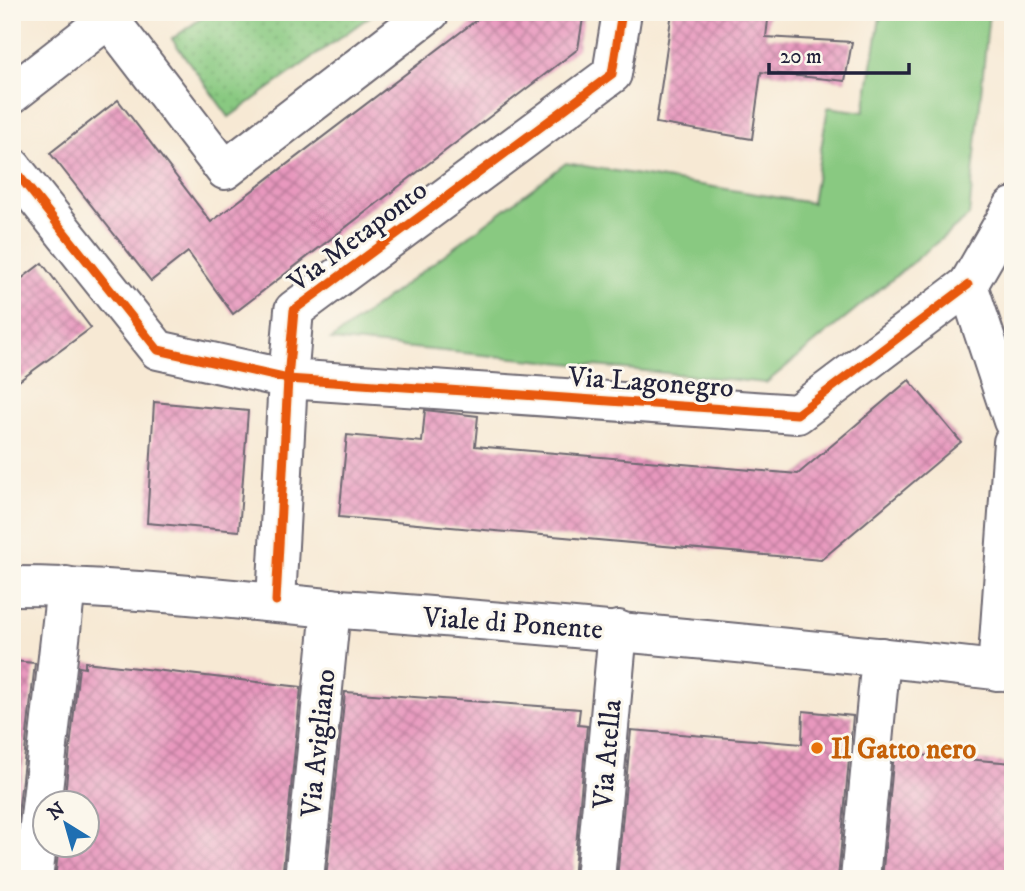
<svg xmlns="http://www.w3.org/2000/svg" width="1025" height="891" viewBox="0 0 1025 891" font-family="'IM FELL DW Pica',serif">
<defs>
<pattern id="grass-dots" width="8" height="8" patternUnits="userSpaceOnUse" patternTransform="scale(1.75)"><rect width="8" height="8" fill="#89c981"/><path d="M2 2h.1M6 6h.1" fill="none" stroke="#76ac70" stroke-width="1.8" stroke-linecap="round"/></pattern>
<pattern id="building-cross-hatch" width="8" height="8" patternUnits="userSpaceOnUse" patternTransform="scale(1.75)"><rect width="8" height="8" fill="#e898be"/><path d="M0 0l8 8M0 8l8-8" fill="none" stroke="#bc7c9c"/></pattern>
</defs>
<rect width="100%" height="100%" fill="#fbf7ec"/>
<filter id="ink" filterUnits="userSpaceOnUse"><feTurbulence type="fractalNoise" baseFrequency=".0143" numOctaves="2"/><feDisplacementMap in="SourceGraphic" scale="14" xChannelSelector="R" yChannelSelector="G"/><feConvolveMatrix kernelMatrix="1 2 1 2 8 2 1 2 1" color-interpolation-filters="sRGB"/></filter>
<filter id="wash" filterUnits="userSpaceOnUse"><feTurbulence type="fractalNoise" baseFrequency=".00686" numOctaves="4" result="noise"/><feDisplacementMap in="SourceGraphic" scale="28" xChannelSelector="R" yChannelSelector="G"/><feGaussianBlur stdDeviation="1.57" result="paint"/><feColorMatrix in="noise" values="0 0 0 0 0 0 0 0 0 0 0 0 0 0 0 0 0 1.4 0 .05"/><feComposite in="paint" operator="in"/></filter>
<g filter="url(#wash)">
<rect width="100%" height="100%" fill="#f7e9d4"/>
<path fill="url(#grass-dots)" stroke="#56765e" stroke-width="2" d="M210 12H376L229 117 172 39Z"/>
<path fill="#89c981" stroke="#56765e" stroke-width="2" d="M881 12H989L969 216 766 383 331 340 566 163 812 203 828 107 864 112Z"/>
<g id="blocks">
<g fill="url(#building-cross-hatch)">
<path d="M487 12H584L578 49 233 314 188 252 151 281 50 153 118 100 211 222Z"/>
<path d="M672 12H769L766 37 852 42 845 81 761 72 752 139 656 123Z"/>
<path d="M42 263 91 328 12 386V286Z"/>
<path d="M909 380 961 442 821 560 339 517 347 435 422 442 425 410 478 416 475 446 798 474Z"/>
<path d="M154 402 248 411 239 531 147 523Z"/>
<path d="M12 661 35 663 12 868Z"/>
<path d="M85 662 301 687 282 879H55L59 845H88V803H64L79 667 85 668Z"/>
<path d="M345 692 580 709 578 725 587 726 573 879H326Z"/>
<path d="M803 711 853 716 838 879H617L631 730 802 744Z"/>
<path d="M894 753 1013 763V879H882Z"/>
</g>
</g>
</g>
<g filter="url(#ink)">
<use href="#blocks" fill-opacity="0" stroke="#6d6871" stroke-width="2"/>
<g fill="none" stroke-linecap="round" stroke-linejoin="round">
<g stroke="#6d6871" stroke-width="42">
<g id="minor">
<path d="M109 19 225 170 430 12"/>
<path d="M12 167 158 350 288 379 294 310 612 74 622 12"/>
<path d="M1013 207 968 285 1013 421"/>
<path d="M276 601 288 379 797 414 968 285"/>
<path d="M997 671 1013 442"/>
<path d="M33 879 66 586"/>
<path d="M304 879 331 608"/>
<path d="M595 879 618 630"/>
<path d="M860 879 881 657"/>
</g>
</g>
<g stroke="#6d6871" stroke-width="42">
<path id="tertiary" d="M12 94 117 12"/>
</g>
<g stroke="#6d6871" stroke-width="42">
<path id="secondary" d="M12 586C127 586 241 601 355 610 575 627 794 647 1013 672"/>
</g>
<use href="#minor" stroke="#fff" stroke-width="38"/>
<use href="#tertiary" stroke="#fff" stroke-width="38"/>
<use href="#secondary" stroke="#fff" stroke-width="38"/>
<g stroke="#fbf7ec" stroke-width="13">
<g id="cycleway">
<path d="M12 167 158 350 288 379 294 310 612 74 622 12"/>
<path d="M276 601 288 379 797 414 968 285"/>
</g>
</g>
<use href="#cycleway" stroke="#e8590c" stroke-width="9"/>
</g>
</g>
<circle fill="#e8710a" stroke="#fbf7ec" stroke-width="2.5" cx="817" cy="748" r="7"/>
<g text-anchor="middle" stroke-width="6" stroke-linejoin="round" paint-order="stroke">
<g font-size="28" fill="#22223b" stroke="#fbf7ec">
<text transform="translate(357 235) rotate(-37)" y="10">Via Metaponto</text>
<text transform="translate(651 381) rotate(4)" y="10">Via Lagonegro</text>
<text transform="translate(513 622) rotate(4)" y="10">Viale di Ponente</text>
<text transform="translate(317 743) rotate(-84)" y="10">Via Avigliano</text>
<text transform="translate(606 754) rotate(-85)" y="10">Via Atella</text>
</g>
<g font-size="28" font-weight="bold" fill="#c56008" stroke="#fbf7ec" text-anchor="start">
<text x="831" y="758">Il Gatto nero</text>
</g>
</g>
<rect width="1025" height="891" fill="none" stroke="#fbf7ec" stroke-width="42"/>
<g transform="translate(66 824) rotate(323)"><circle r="33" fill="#fbf7ec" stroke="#a4a2a5" stroke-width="2"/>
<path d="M0-5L12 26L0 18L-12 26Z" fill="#1f6fb2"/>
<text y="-10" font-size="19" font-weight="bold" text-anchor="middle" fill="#22223b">N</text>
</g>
<path d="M769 63v10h140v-10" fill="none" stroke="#22223b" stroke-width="3.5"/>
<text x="780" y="63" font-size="21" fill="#22223b" stroke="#fbf7ec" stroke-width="5" paint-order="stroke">20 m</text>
</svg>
